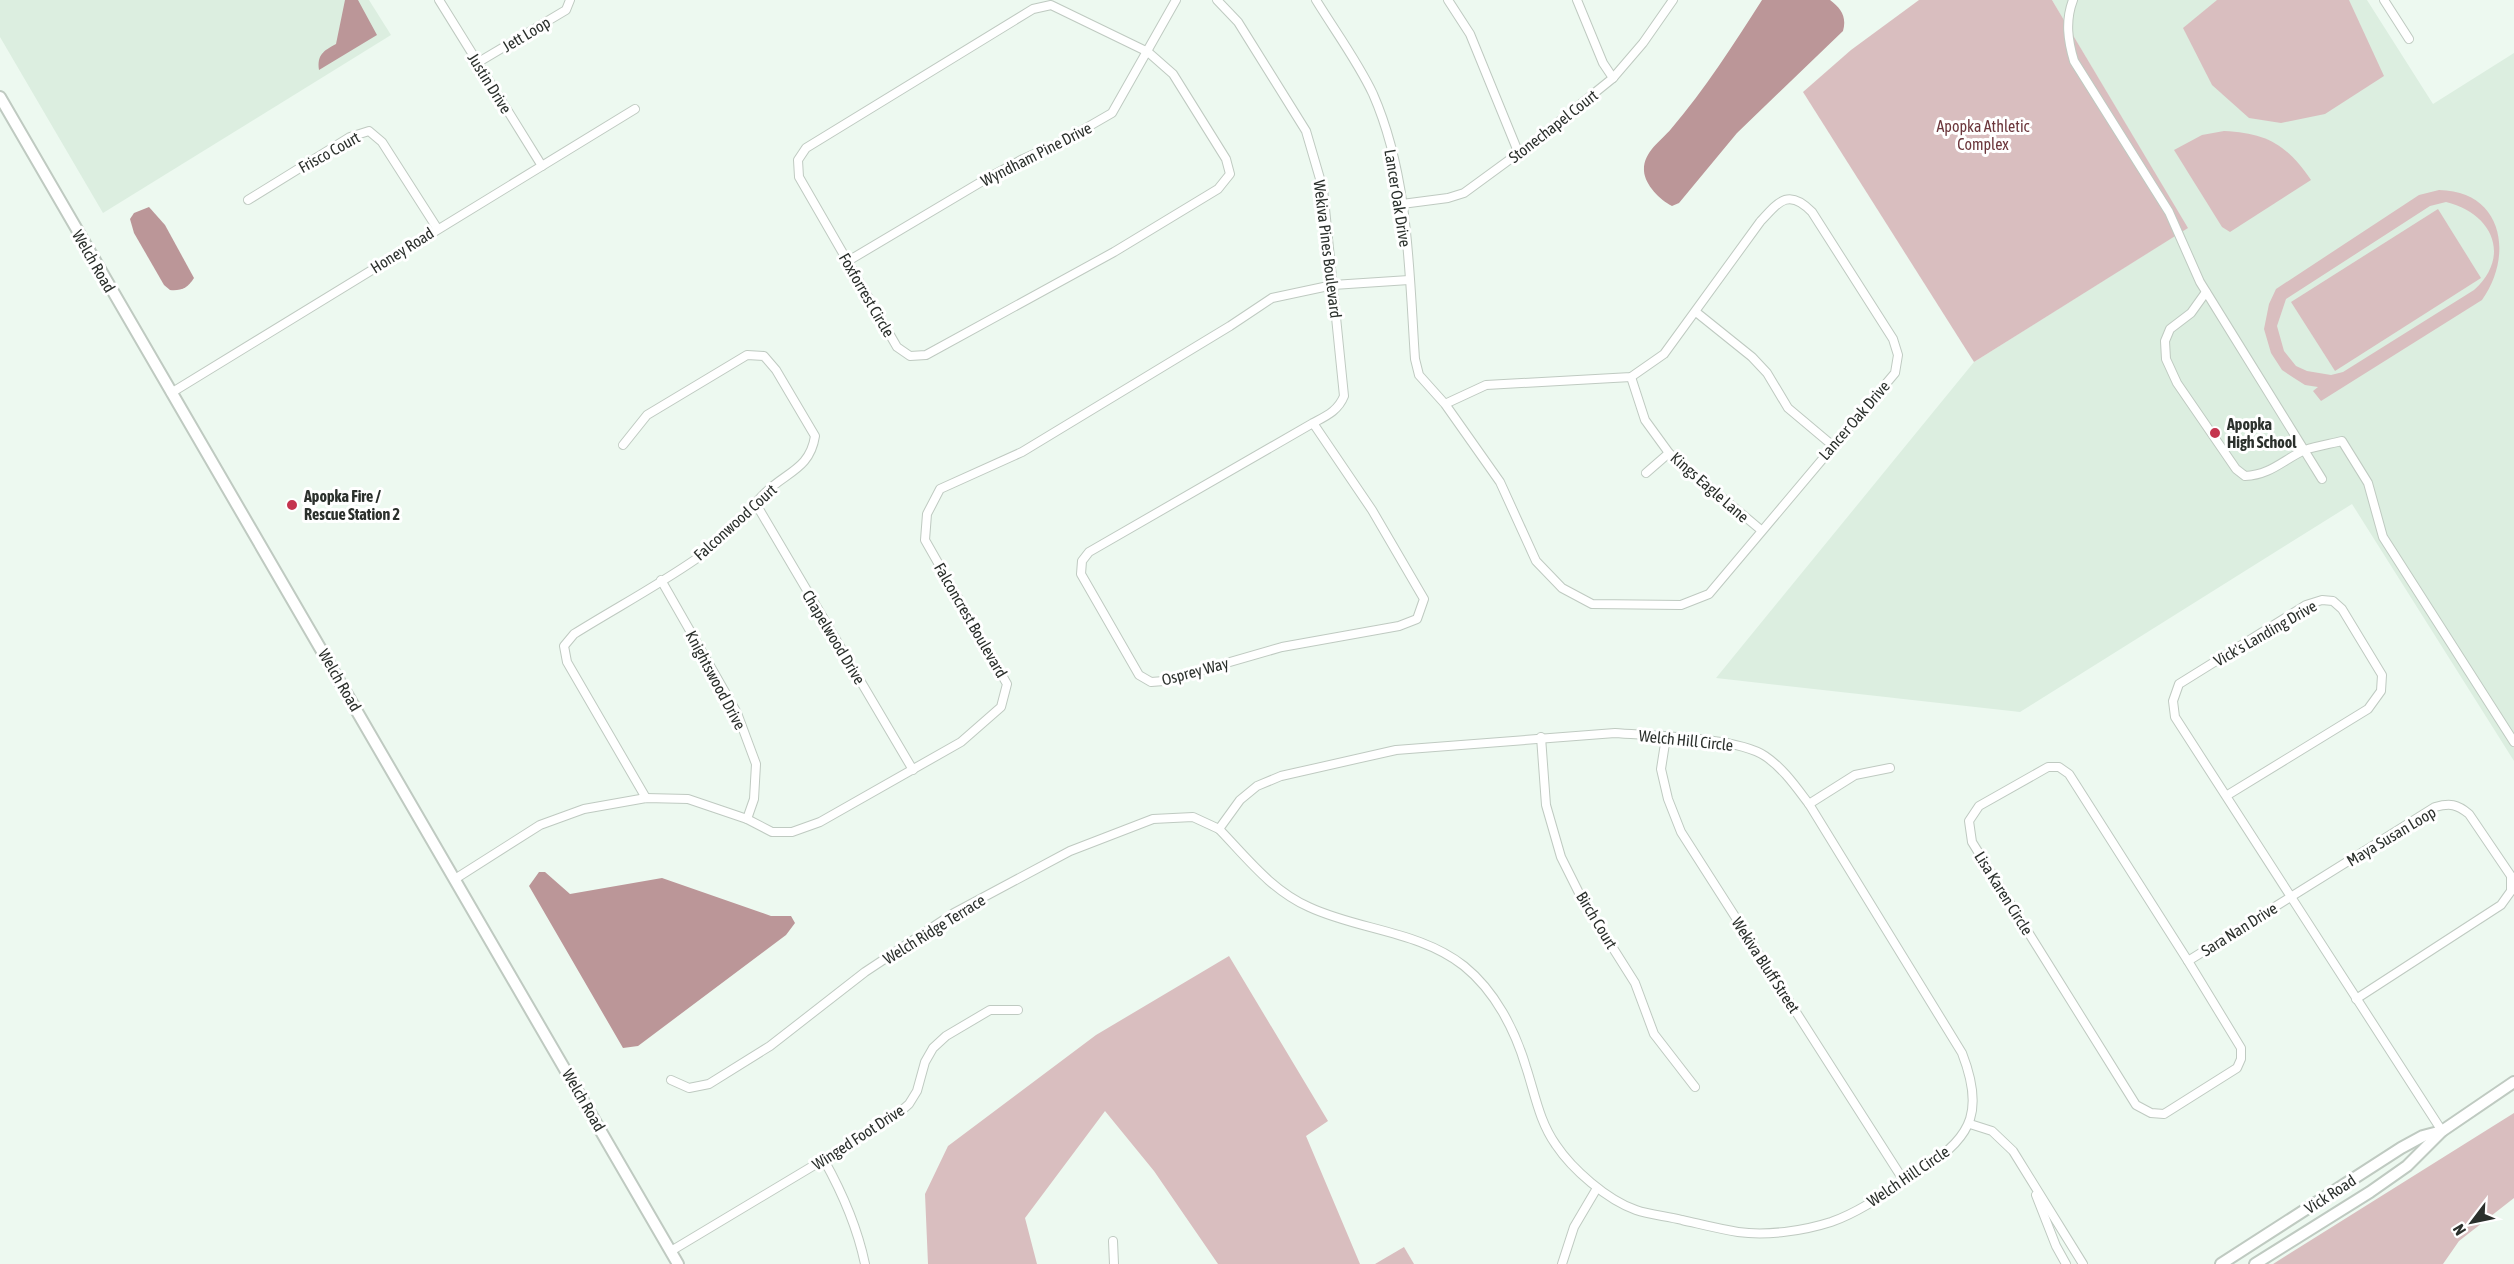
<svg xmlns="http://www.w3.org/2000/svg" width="2514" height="1264" viewBox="0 0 2514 1264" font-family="'Asap Condensed',sans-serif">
<rect width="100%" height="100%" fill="#edf9f0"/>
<g fill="#dceee0">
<path d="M0 0H369L391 35 103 213 0 37Z"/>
<path d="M2052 0H2367L2433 104 2514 53V761L2352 504 2020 712 1716 678 1974 362 2187 228Z"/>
</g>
<g fill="#d9bebf" fill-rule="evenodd">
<path d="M1919 0H2052L2188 228 1974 362 1803 92 1851 50Z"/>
<path d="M2217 0H2349L2384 76 2325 114 2281 123 2249 118 2212 85 2183 28Z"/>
<path d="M2224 131C2267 133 2287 145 2311 180L2230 232 2222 227 2174 150 2202 135Z"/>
<path d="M2439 190C2503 191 2514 255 2482 300L2321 401 2313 391 2318 387 2305 385 2294 378 2282 370 2271 353 2264 329 2269 304 2276 289 2419 195ZM2446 202C2492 213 2512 256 2474 290L2343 372 2331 375 2307 371 2296 366 2284 351 2277 326 2286 299 2430 206Z"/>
<path d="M2438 209 2481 278 2335 371 2291 302Z"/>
<path d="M1229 956 1328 1121 1306 1136 1360 1264H1218L1154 1171 1105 1111 1025 1218 1037 1264H928L925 1194 948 1146 1096 1035Z"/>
<path d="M2514 1113V1198L2459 1241 2443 1264H2273Z"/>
<path d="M1404 1247 1414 1264H1375Z"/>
</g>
<g fill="#bb9698">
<path d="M345 0H358L377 35 319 70C317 55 323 51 336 44Z"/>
<path d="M1762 0H1830C1841 8 1847 17 1843 31L1737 133 1679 203 1672 206C1660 200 1645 185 1644 171 1643 152 1661 141 1671 129 1705 89 1734 44 1762 0Z"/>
<path d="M149 207 165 225 194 278C188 288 181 291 170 290L164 285 134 233 130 219 134 213Z"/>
<path d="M539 872H545L570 894 662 878 771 916H791L795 923 786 935 638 1046 623 1048 529 886Z"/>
</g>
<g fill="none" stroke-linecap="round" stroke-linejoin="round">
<g stroke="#bfcac1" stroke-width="10">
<g id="street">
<path d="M439 0 542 166"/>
<path d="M1217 0 1238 22 1306 131 1323 189 1344 396C1338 411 1326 416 1313 423L1089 552 1082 561 1081 574 1139 675 1151 682 1164 681 1282 647 1399 626 1417 619 1424 599 1372 510 1313 423"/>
<path d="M1316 0C1335 31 1358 62 1373 94 1409 176 1409 271 1415 359L1419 375 1445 404 1500 482 1536 561 1562 588 1592 604 1681 605 1709 594 1895 373 1898 355 1893 339 1812 212C1789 188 1779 201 1760 222L1664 354 1631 377 1486 385 1445 404"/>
<path d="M1448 0 1470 34 1519 154"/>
<path d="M1577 0 1603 63 1613 78"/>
<path d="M2073 0C2065 21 2068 41 2074 61L2169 212 2200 282 2322 479"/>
<path d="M2384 0 2409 39"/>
<path d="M1051 5 1148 52 1173 74 1226 159 1230 174 1218 189 1114 252 926 355 910 356 897 347 799 177 798 160 806 148 1033 9Z"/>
<path d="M477 63 566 10 570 0"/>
<path d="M248 200 350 137 369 131 382 142 437 228"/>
<path d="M1402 204 1448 198 1464 193 1535 141 1613 78 1643 43 1673 0"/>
<path d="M848 261 986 179 1023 159 1067 139 1112 113 1176 0"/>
<path d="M2206 292 2191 313 2170 329 2165 341 2166 359 2177 383 2236 469 2245 476C2271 475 2284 459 2305 450 2317 446 2330 444 2342 441L2368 483 2383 537 2514 742"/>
<path d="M1696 312 1752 357 1767 373 1788 408 1832 445"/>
<path d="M1631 377 1645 420 1669 453 1761 530"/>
<path d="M171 393 635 109"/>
<path d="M623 445 647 415 747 355 764 356 776 370 815 436C810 469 786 472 765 493 743 515 722 541 696 559 657 586 614 609 574 634L564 646 567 662 646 798"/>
<path d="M1646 473 1669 453"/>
<path d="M756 504 913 770"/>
<path d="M661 580 737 713 756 764 754 799 747 819"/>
<path d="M1615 733C1653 736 1736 737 1765 756 1783 768 1796 787 1809 804L1962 1053C1983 1107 1975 1136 1925 1167 1895 1186 1865 1210 1831 1222 1803 1231 1767 1236 1738 1232 1719 1229 1700 1224 1682 1220 1667 1216 1650 1215 1636 1210 1607 1200 1572 1169 1556 1145 1539 1121 1535 1094 1526 1067 1515 1030 1495 991 1464 966 1420 931 1358 930 1309 907 1271 890 1247 858 1219 829L1240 800 1257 786 1281 776 1396 750Z"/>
<path d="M1541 737 1546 805 1561 857 1582 899 1635 983 1654 1034 1695 1087"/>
<path d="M1666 737 1661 769 1668 799 1681 832 1904 1181"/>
<path d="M2048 767H2059L2069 774 2188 961 2241 1048V1059L2237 1068 2164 1114 2151 1113 2136 1105 1972 842 1969 821 1979 806Z"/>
<path d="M2226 796 2368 709 2381 691 2382 675 2342 609 2333 601 2322 600 2306 605 2179 684 2173 701 2175 717 2442 1131"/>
<path d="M1809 804 1855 775 1890 768"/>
<path d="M455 879 540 825 584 809 646 798 688 799 747 819 772 832H792L820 822 961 742 1001 707 1007 684 925 540 927 514 940 489 1022 452 1230 326 1272 298 1333 285 1409 280"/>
<path d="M2188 961 2435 807C2450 803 2457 804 2469 814L2511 876V891L2501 905 2356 999"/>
<path d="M671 1080 689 1088 709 1084 770 1046 865 972 954 913 1070 851 1153 819 1193 817 1219 829"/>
<path d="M1970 1124 1992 1131 2013 1151 2083 1264"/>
<path d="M824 1160C843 1194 857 1226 865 1264"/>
<path d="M2036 1195 2056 1246 2066 1264"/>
<path d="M1113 1241 1114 1264"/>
<path d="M671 1251 893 1118 909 1104 917 1091 925 1062 933 1048 946 1036 990 1010H1018"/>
<path d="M1562 1264 1574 1227 1597 1188"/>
</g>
</g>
<g stroke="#bfcac1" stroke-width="14">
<g id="secondary">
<path d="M0 97 678 1264"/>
<path d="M2221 1264 2401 1148 2423 1136 2442 1131"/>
<path d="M2255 1264 2370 1192 2407 1166 2442 1131 2514 1082"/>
</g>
</g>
<use href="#street" stroke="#fff" stroke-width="8"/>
<use href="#secondary" stroke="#fff" stroke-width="10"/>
</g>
<g fill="#c4344e" stroke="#fff" stroke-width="2">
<circle cx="2215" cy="433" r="6"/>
<circle cx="292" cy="505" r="6"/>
</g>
<g text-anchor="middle" stroke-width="6" stroke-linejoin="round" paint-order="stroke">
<g font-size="16" fill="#2b302c" stroke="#fff">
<text transform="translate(526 34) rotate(-31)" y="6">Jett Loop</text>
<text transform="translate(490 83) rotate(58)" y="6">Justin Drive</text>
<text transform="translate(1553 126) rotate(-38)" y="6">Stonechapel Court</text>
<text transform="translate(329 152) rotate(-29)" y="6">Frisco Court</text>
<text transform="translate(1036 154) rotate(-27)" y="6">Wyndham Pine Drive</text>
<text transform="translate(1398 198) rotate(81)" y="6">Lancer Oak Drive</text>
<text transform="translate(1328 249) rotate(83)" y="6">Wekiva Pines Boulevard</text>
<text transform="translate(402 250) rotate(-32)" y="6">Honey Road</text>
<text transform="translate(94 261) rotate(60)" y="6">Welch Road</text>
<text transform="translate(867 295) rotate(60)" y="6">Foxforrest Circle</text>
<text transform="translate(1854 420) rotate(-49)" y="6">Lancer Oak Drive</text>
<text transform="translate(1710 487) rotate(41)" y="6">Kings Eagle Lane</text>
<text transform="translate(735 522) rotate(-42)" y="6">Falconwood Court</text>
<text transform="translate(971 620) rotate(60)" y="6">Falconcrest Boulevard</text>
<text transform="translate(2265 633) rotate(-30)" y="6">Vick's Landing Drive</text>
<text transform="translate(834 637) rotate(59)" y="6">Chapelwood Drive</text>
<text transform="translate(1195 671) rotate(-15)" y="6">Osprey Way</text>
<text transform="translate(340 680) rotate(60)" y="6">Welch Road</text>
<text transform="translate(716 680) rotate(62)" y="6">Knightswood Drive</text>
<text transform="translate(1686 740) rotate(6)" y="6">Welch Hill Circle</text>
<text transform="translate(2391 836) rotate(-31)" y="6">Maya Susan Loop</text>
<text transform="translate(2004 893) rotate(58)" y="6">Lisa Karen Circle</text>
<text transform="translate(1597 920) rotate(59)" y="6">Birch Court</text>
<text transform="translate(934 929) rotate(-32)" y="6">Welch Ridge Terrace</text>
<text transform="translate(2239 929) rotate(-32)" y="6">Sara Nan Drive</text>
<text transform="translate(1766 965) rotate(57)" y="6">Wekiva Bluff Street</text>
<text transform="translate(584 1100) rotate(60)" y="6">Welch Road</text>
<text transform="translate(858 1137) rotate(-33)" y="6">Winged Foot Drive</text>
<text transform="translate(1908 1176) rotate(-34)" y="6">Welch Hill Circle</text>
<text transform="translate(2330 1194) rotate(-33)" y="6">Vick Road</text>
</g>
<g font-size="16" fill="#6c373c" stroke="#fff">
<text x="1983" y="132">Apopka Athletic<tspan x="1983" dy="18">Complex</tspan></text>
</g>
<g font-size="16" font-weight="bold" fill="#2b302c" stroke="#fff" text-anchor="start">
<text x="2227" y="430">Apopka<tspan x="2227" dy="18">High School</tspan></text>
<text x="304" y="502">Apopka Fire /<tspan x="304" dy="18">Rescue Station 2</tspan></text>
</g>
</g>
<g transform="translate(2472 1222) rotate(238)" stroke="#ffffff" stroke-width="4.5" paint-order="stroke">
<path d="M0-4.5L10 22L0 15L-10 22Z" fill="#2b302c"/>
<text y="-9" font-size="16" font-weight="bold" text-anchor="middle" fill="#2b302c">N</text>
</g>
</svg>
